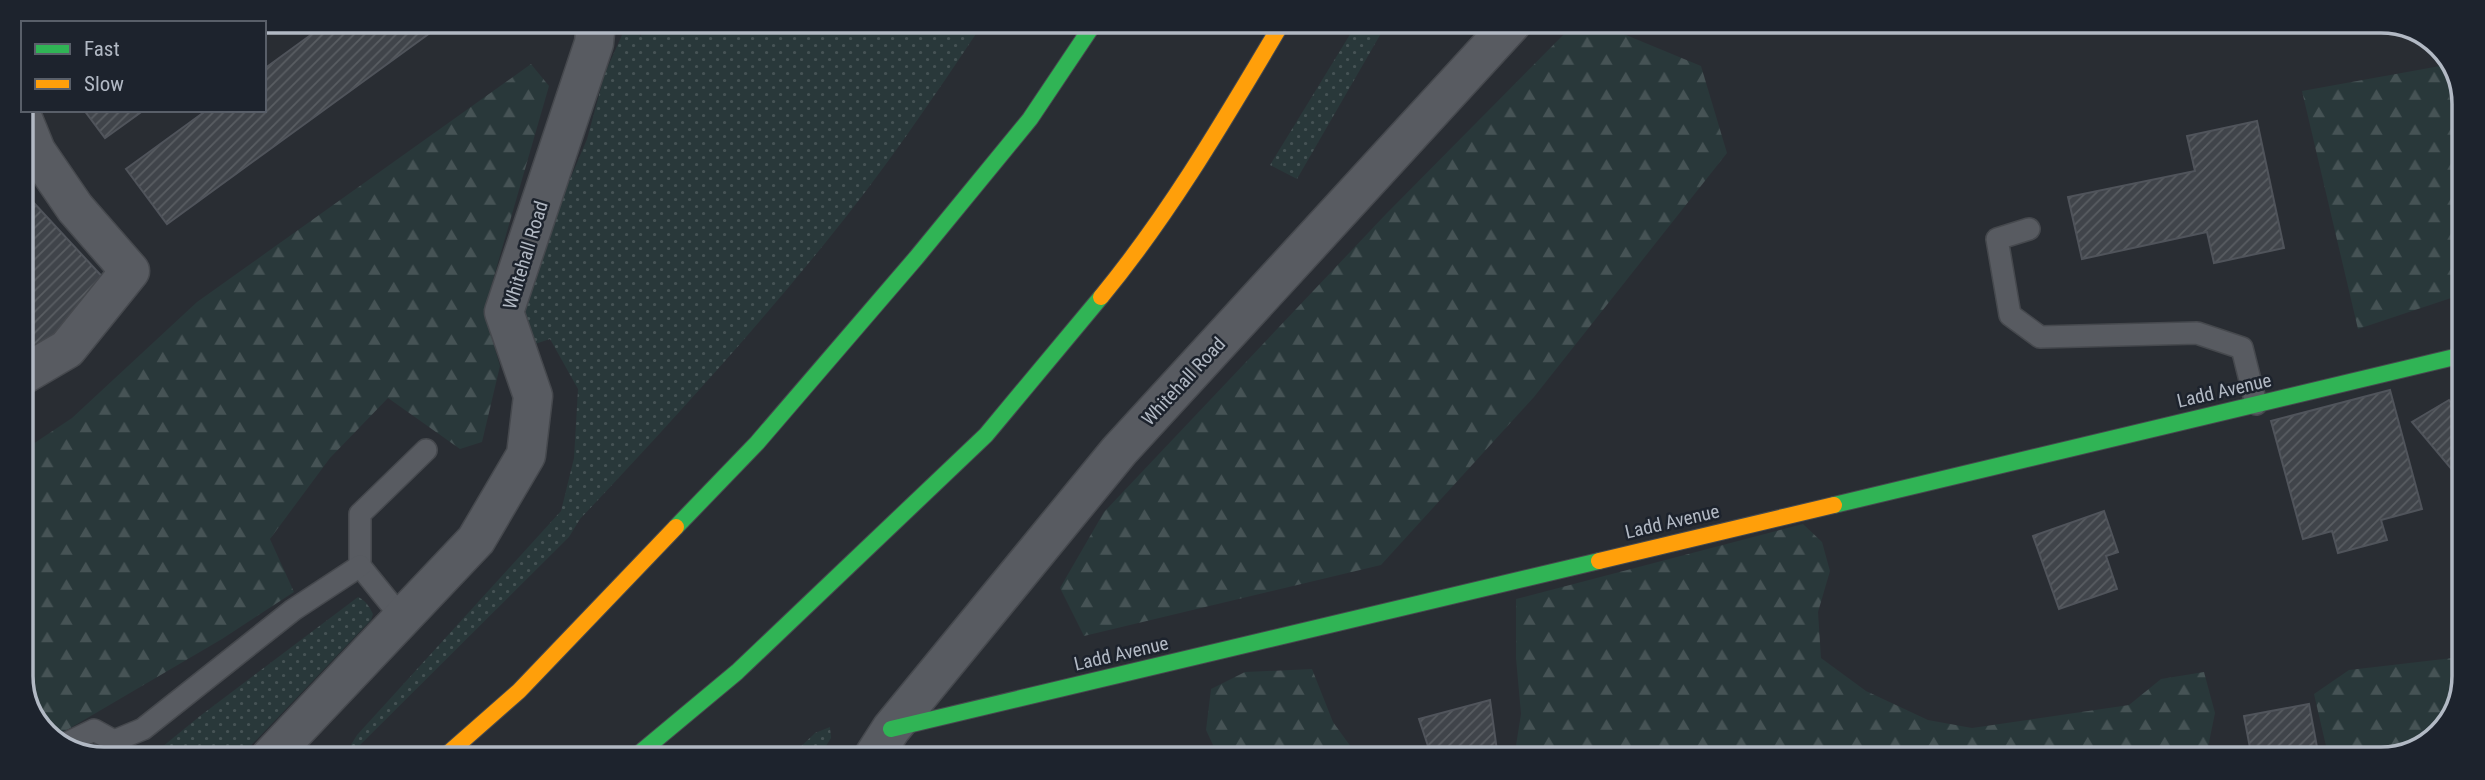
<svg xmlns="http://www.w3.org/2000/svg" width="2485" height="780" viewBox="0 0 2485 780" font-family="'Roboto Condensed',sans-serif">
<defs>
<pattern id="grass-dots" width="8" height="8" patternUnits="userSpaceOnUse" patternTransform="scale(1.75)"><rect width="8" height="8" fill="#29383a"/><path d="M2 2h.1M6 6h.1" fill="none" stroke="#465355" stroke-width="1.8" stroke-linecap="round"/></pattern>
<pattern id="forest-firs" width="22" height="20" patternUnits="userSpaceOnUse" patternTransform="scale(1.75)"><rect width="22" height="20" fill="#29383a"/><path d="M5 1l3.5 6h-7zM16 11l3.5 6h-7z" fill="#465355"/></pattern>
<pattern id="building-hatch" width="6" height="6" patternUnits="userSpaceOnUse" patternTransform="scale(1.75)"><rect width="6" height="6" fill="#40444a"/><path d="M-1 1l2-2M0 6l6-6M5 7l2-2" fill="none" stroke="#595d62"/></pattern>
</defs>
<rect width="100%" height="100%" fill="#292d33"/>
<g fill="url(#grass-dots)">
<path d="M644 22H984C934 97 883 172 826 242 748 338 665 429 580 519L569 537 349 756H344L357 735 561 511 574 458 578 389 550 339 535 344 524 315 527 288 536 260 587 139 605 73 626 26 641 36Z"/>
<path d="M1357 23H1387L1297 179 1270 165Z"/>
<path d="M358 597C366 601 369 606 373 614L371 620 241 756H151L200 716Z"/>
<path d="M830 727 831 738 819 757H790L815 733Z"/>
</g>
<g fill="url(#forest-firs)">
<path d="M1575 23H1597L1701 66 1727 153 1534 397 1381 565 1084 636 1060 588 1104 512 1386 214Z"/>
<path d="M531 64 549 86 484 311 500 366 482 442 460 449 388 398 330 458 270 539 294 592 222 639 55 737 39 727 21 681V452L72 418 197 302Z"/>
<path d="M2451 64 2464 99 2463 294 2358 329 2302 91Z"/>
<path d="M1803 524 1822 542 1830 571 1818 612 1821 658 1866 691 1928 720 1972 728 2129 705 2161 679 2204 672 2215 713 2207 752 2208 759 1514 758 1521 714 1516 658V599Z"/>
<path d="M2461 657V697L2432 741 2381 759H2329L2314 694 2349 670Z"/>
<path d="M1312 669 1333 722 1359 758H1219L1206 730 1211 689 1245 672Z"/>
</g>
<g fill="url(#building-hatch)" stroke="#50545b" stroke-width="2">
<path d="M148 21H268L264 24 146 23Z"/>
<path d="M330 21H428L434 30 167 224 126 169 207 110H264V69Z"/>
<path d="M84 110H144L105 138Z"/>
<path d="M2257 121 2284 248 2214 263 2207 232 2082 259 2068 197 2195 171 2187 136Z"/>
<path d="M21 189 109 284 35 352 21 337Z"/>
<path d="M2390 390 2422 509 2381 520 2387 540 2338 553 2332 531 2303 539 2271 421Z"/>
<path d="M2449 400 2462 419V476L2459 478 2412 422Z"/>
<path d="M2104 511 2118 552 2106 556 2117 589 2059 609 2033 536Z"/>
<path d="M1490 700 1498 758H1432L1419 719Z"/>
<path d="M2309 704 2319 758 2223 759 2222 753 2250 748 2244 716Z"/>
</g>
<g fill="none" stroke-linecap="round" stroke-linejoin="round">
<g stroke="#46494e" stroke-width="24">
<g id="lane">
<path d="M2029 229 1997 239 2010 315 2040 337 2197 333 2242 348 2256 404"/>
<path d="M360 566V514L426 450"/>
<path d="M360 566 402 618"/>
<path d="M65 744 94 730 114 741 143 729 293 610 360 566"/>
</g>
</g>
<g stroke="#46494e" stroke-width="41">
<g id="street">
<path d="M21 114 36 151 75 208 130 271 67 349 21 376"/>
<path d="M271 756 476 540 526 455 533 396 504 312 594 43 596 22"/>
<path d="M873 757 891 729 1119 451 1512 23"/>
</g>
</g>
<g stroke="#46494e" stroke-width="18">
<g id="fast">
<path d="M1834 505 2463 355"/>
<path d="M676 527 757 443 916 258 1030 119 1095 22"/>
<path d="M891 729 1599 561"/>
<path d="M635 757 737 672 986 435 1101 297"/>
</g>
</g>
<g stroke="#46494e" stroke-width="18">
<g id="slow">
<path d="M1101 297C1171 212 1226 117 1282 23"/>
<path d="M1599 561 1834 505"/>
<path d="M444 757 519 691 676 527"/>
</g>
</g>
<use href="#lane" stroke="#585b61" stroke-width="21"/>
<use href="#street" stroke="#585b61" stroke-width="38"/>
<use href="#fast" stroke="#30b455" stroke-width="16"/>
<use href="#slow" stroke="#ff9f0a" stroke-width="16"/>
</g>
<g text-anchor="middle" stroke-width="5" stroke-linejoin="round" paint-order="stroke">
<g font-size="19" fill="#b2b9c4" stroke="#1d232d">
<text transform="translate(525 255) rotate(-73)" y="7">Whitehall Road</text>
<text transform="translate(1183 381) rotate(-47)" y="7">Whitehall Road</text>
<text transform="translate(2224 390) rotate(-13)" y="7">Ladd Avenue</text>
<text transform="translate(1672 521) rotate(-13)" y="7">Ladd Avenue</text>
<text transform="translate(1121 653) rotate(-13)" y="7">Ladd Avenue</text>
</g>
</g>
<path d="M0 0H2485V780H0ZM104 33H2381A71 71 0 0 1 2452 104V676A71 71 0 0 1 2381 747H104A71 71 0 0 1 33 676V104A71 71 0 0 1 104 33Z" fill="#1d232d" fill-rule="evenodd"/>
<path fill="none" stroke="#b2b9c4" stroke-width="3.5" d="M104 33H2381A71 71 0 0 1 2452 104V676A71 71 0 0 1 2381 747H104A71 71 0 0 1 33 676V104A71 71 0 0 1 104 33Z"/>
<rect x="21" y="21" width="245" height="91" fill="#1d232d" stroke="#595f69" stroke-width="2"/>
<rect x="35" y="44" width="35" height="10" fill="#30b455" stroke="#595f69" stroke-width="2"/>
<text x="84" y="56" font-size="21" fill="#b2b9c4">Fast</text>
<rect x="35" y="79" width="35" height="10" fill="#ff9f0a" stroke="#595f69" stroke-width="2"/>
<text x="84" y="91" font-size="21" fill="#b2b9c4">Slow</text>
</svg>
